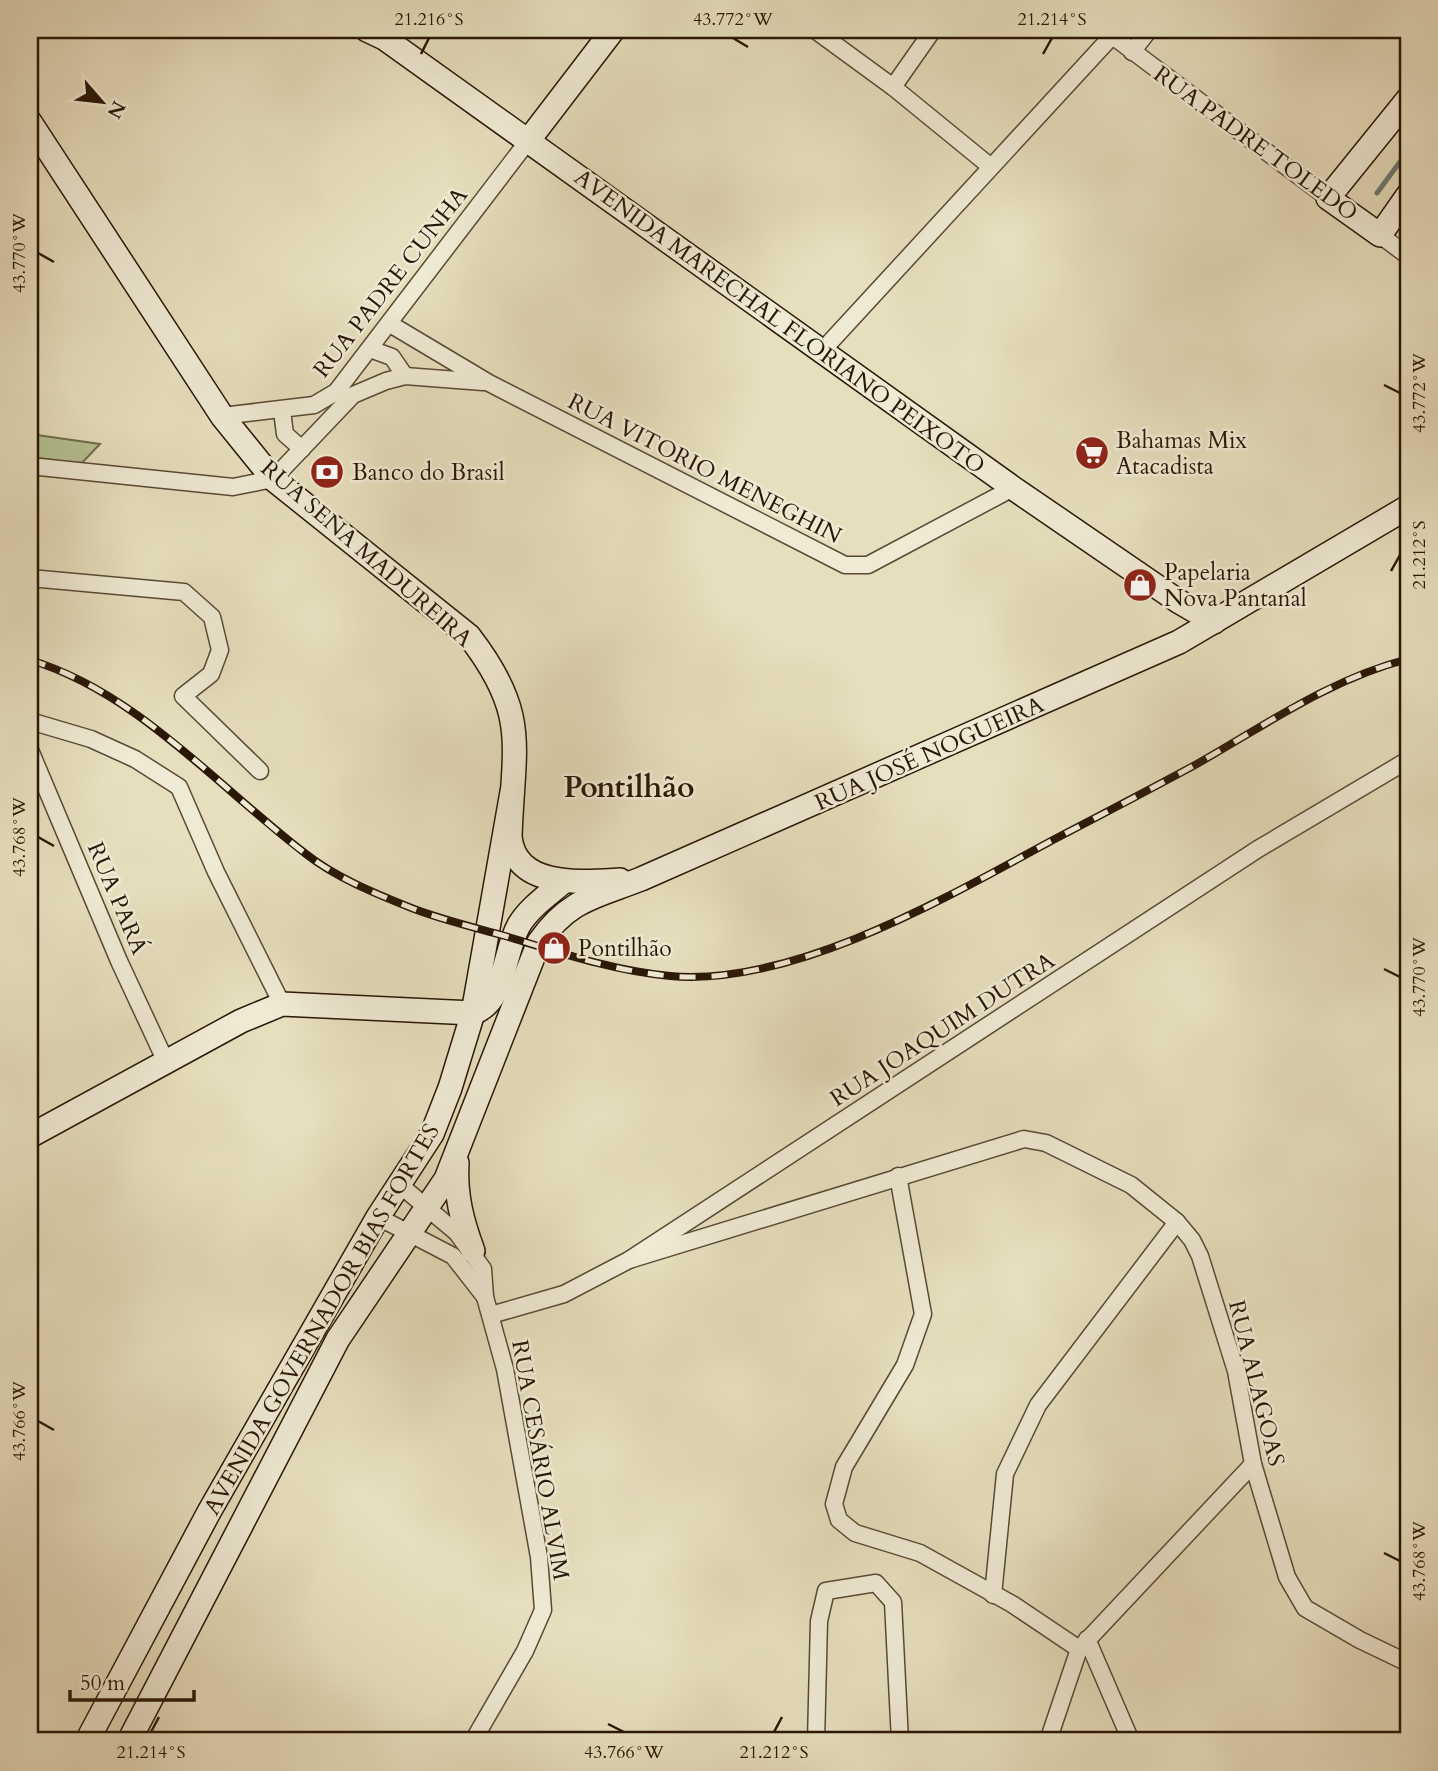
<svg xmlns="http://www.w3.org/2000/svg" width="1438" height="1771" viewBox="0 0 1438 1771" font-family="Cardo,serif">
<rect width="100%" height="100%" fill="#e6debd"/>
<filter id="stains"><feTurbulence type="fractalNoise" baseFrequency=".00286" numOctaves="4"/><feColorMatrix values="0 0 0 0 .2 0 0 0 0 .09 0 0 0 0 .02 0 0 0 .5 -.17"/></filter>
<radialGradient id="worn" r=".72"><stop offset=".6" stop-color="#630" stop-opacity="0"/><stop offset="1" stop-color="#630" stop-opacity=".3"/></radialGradient>
<path fill="#b5c191" stroke="#706c4c" stroke-width="2" d="M30 434 100 444 81 464 30 457Z"/>
<g fill="none" stroke-linecap="round" stroke-linejoin="round">
<path stroke="#6b7971" stroke-width="5" d="M1377 193 1408 151"/>
<g stroke="#594934" stroke-width="19">
<g id="street">
<path d="M815 30 893 87 991 167"/>
<path d="M1106 31 1328 198"/>
<path d="M1132 52 1149 30"/>
<path d="M893 87 933 30"/>
<path d="M1380 235 1408 256"/>
<path d="M390 324 489 383 845 565H868L1013 488"/>
<path d="M370 349 392 357 405 376"/>
<path d="M821 352 1112 36"/>
<path d="M282 411 285 434 302 449"/>
<path d="M222 416 314 405 336 392 528 141"/>
<path d="M30 466 233 487 273 479 353 395 386 381 405 376 483 382"/>
<path d="M30 578 184 592 212 617 220 650 211 674 183 696 260 771"/>
<path d="M30 721 91 739 135 759 179 787 216 872 282 1004"/>
<path d="M30 750 119 961 166 1062"/>
<path d="M898 1176 923 1314 905 1365 844 1467 834 1504 839 1520 855 1533 920 1553 1012 1604 1079 1649"/>
<path d="M400 1185 457 1233 483 1269 485 1297 505 1369 539 1557 543 1610 525 1651 473 1741"/>
<path d="M378 1217 453 1256 485 1297"/>
<path d="M629 1260 1024 1139 1046 1143 1131 1185 1177 1222 1192 1240 1200 1256 1236 1371 1253 1464 1287 1577 1305 1608 1360 1640 1408 1663"/>
<path d="M491 1315 564 1294 629 1260 1258 849 1408 760"/>
<path d="M993 1595 1005 1474 1038 1405 1177 1222"/>
<path d="M1087 1639 1131 1741"/>
<path d="M816 1741 819 1621 826 1591 876 1583 893 1602 900 1741"/>
<path d="M1048 1741 1079 1649 1253 1464"/>
</g>
</g>
<g stroke="#2a1706" stroke-width="26">
<g id="secondary">
<path d="M367 30 384 38 1013 488 1178 601 1214 622"/>
<path d="M1408 99 1328 198 1380 235 1408 195"/>
<path d="M30 122 222 416 273 479 469 636C530 715 513 745 510 837 516 889 582 882 620 880"/>
<path d="M528 141 613 30"/>
<path d="M30 1136 241 1021 282 1004 473 1013C506 1001 503 953 519 925 529 908 548 895 562 883"/>
<path d="M457 1163C455 1195 462 1221 473 1251"/>
<path d="M87 1741 209 1512 378 1217 432 1134 450 1088 473 1013 512 792"/>
<path d="M129 1741 338 1339 446 1179 539 942C569 899 595 897 641 879L1179 642 1408 507"/>
</g>
</g>
<use href="#street" stroke="#efead4" stroke-width="16"/>
<use href="#secondary" stroke="#efead4" stroke-width="23"/>
<g stroke="#2a1706" stroke-width="8">
<path id="rail" d="M30 660C137 692 219 788 306 854 335 877 374 893 409 907 439 919 473 927 505 936 558 952 614 971 670 976 792 987 946 898 1051 841 1099 816 1147 791 1195 765 1264 726 1330 679 1408 659"/>
</g>
<use href="#rail" stroke="#efead4" stroke-width="5" stroke-dasharray="16" stroke-linecap="butt"/>
</g>
<path fill="none" stroke="#2a1706" stroke-width="2.5" d="M733 38 748 47M421 54 429 38M1043 54 1052 38M38 253 54 262M1384 385 1400 393M1391 571 1400 555M38 837 54 846M1384 969 1400 977M38 1421 54 1430M1384 1553 1400 1561M608 1724 624 1732M151 1732 159 1717M774 1732 782 1717"/>
<defs>
<g id="supermarket-disc" transform="scale(1.75)"><circle r="9.5" fill="#8f2418" stroke="#efead4"/><path d="M-6-5.5h2.5l.6 2H6L4.5 2H-2.5L-4.4-4H-6ZM-1.5 3.2a1.3 1.3 0 1 0 .1 0ZM3 3.2a1.3 1.3 0 1 0 .1 0Z" fill="#fff"/></g>
<g id="bank-disc" transform="scale(1.75)"><circle r="9.5" fill="#8f2418" stroke="#efead4"/><path d="M-6-4H6V4H-6ZM0-2.3a2.3 2.3 0 1 0 0 4.6a2.3 2.3 0 1 0 0-4.6Z" fill="#fff"/></g>
<g id="shop-disc" transform="scale(1.75)"><circle r="9.5" fill="#8f2418" stroke="#efead4"/><path d="M-5-2.5h2.3a2.7 3.5 0 0 1 5.4 0H5L5.5 6h-11ZM-1.5-2.5h3a1.5 2.3 0 0 0-3 0Z" fill="#fff"/></g>
</defs>
<g fill-rule="evenodd">
<use href="#supermarket-disc" x="1092" y="453"/>
<use href="#bank-disc" x="327" y="472"/>
<use href="#shop-disc" x="1140" y="585"/>
<use href="#shop-disc" x="554" y="948"/>
</g>
<g text-anchor="middle" stroke-width="5" stroke-linejoin="round" paint-order="stroke">
<g font-size="23" fill="#2a1706" stroke="#efead4">
<text transform="translate(1256 143) rotate(36)" y="8">RUA PADRE TOLEDO</text>
<text transform="translate(390 282) rotate(-52)" y="8">RUA PADRE CUNHA</text>
<text transform="translate(780 321) rotate(36)" y="8">AVENIDA MARECHAL FLORIANO PEIXOTO</text>
<text transform="translate(705 468) rotate(27)" y="8">RUA VITORIO MENEGHIN</text>
<text transform="translate(367 553) rotate(41)" y="8">RUA SENA MADUREIRA</text>
<text transform="translate(929 753) rotate(-24)" y="8">RUA JOSÉ NOGUEIRA</text>
<text transform="translate(118 898) rotate(67)" y="8">RUA PARÁ</text>
<text transform="translate(942 1029) rotate(-33)" y="8">RUA JOAQUIM DUTRA</text>
<text transform="translate(321 1319) rotate(-60)" y="8">AVENIDA GOVERNADOR BIAS FORTES</text>
<text transform="translate(1257 1383) rotate(76)" y="8">RUA ALAGOAS</text>
<text transform="translate(541 1460) rotate(80)" y="8">RUA CESÁRIO ALVIM</text>
</g>
<g font-size="23" fill="#2a1706" stroke="#efead4" text-anchor="start">
<text x="1116" y="448">Bahamas Mix<tspan x="1116" dy="26">Atacadista</tspan></text>
<text x="352" y="480">Banco do Brasil</text>
<text x="1164" y="580">Papelaria<tspan x="1164" dy="26">Nova Pantanal</tspan></text>
<text x="578" y="956">Pontilhão</text>
</g>
<g font-size="30" font-weight="bold" fill="#2a1706" stroke="#efead4">
<text x="629" y="797">Pontilhão</text>
</g>
</g>
<rect width="1438" height="1771" fill="none" stroke="#e6debd" stroke-width="77"/>
<g transform="translate(102 102) rotate(118)" stroke="#efead4" stroke-width="5" paint-order="stroke">
<path d="M0-5L12 26L0 18L-12 26Z" fill="#2a1706"/>
<text y="-10" font-size="19" font-weight="bold" text-anchor="middle" fill="#2a1706">N</text>
</g>
<path d="M70 1690v10h124v-10" fill="none" stroke="#2a1706" stroke-width="3.5"/>
<text x="80" y="1690" font-size="21" fill="#2a1706" stroke="#efead4" stroke-width="5" paint-order="stroke">50 m</text>
<rect x="38" y="38" width="1362" height="1694" fill="none" stroke="#2a1706" stroke-width="2.5"/>
<g font-size="18" text-anchor="middle" fill="#2a1706">
<text x="429" y="25">21.216°S</text>
<text x="733" y="25">43.772°W</text>
<text x="1052" y="25">21.214°S</text>
<text transform="translate(19 253) rotate(-90)" y="6">43.770°W</text>
<text transform="translate(1419 393) rotate(-90)" y="6">43.772°W</text>
<text transform="translate(1419 555) rotate(-90)" y="6">21.212°S</text>
<text transform="translate(19 837) rotate(-90)" y="6">43.768°W</text>
<text transform="translate(1419 977) rotate(-90)" y="6">43.770°W</text>
<text transform="translate(19 1421) rotate(-90)" y="6">43.766°W</text>
<text transform="translate(1419 1561) rotate(-90)" y="6">43.768°W</text>
<text x="151" y="1758">21.214°S</text>
<text x="624" y="1758">43.766°W</text>
<text x="774" y="1758">21.212°S</text>
</g>
<rect width="100%" height="100%" filter="url(#stains)"/>
<rect width="100%" height="100%" fill="url(#worn)"/>
</svg>
